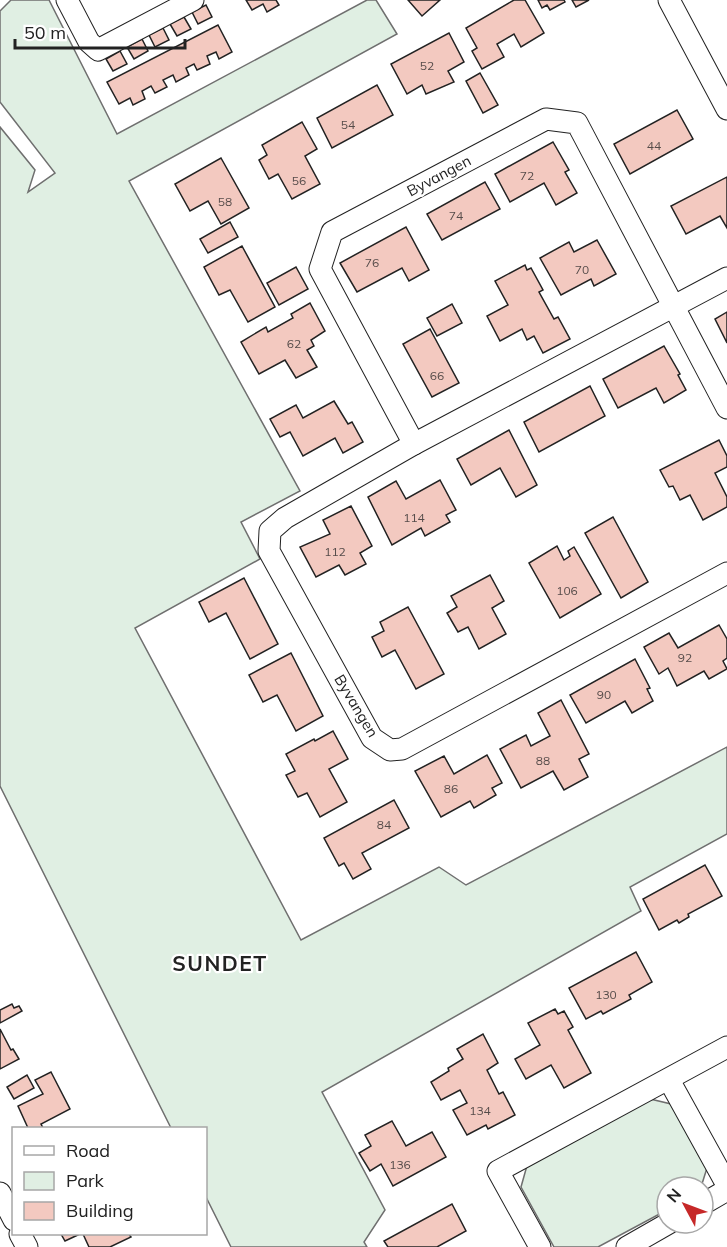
<svg xmlns="http://www.w3.org/2000/svg" width="727" height="1247" viewBox="0 0 727 1247" font-family="Mulish,sans-serif">
<rect width="100%" height="100%" fill="#fff"/>
<g fill="#e0efe3" stroke="#6f6f6f" stroke-width="1.5">
<path d="M11 0H49L117 134 367 0H376L397 34 129 181 300 491 241 522 260 559 135 628 301 940 439 867 466 885 727 747V834L630 887 641 911 322 1092 385 1210 364 1242 367 1247H231L206 1197V1128H171L0 786V127L35 170 28 192 55 173 0 102V11Z"/>
<path d="M646 1098 671 1104 707 1168 701 1187H667V1210L598 1247H554L521 1187 528 1162Z"/>
</g>
<g fill="#f3c9c0" stroke="#222" stroke-width="1.5">
<path d="M246 0H276L279 5 267 12 263 4 252 10Z"/>
<path d="M408 0H440L422 16Z"/>
<path d="M514 0H525L544 33 521 47 514 34 497 44 504 57 482 69 472 51 477 48 466 28Z"/>
<path d="M538 0H564L565 2 550 10 547 5 542 8Z"/>
<path d="M572 0H589L576 7Z"/>
<path d="M206 5 212 17 198 24 192 12Z"/>
<path d="M184 17 191 29 177 36 170 24Z"/>
<path d="M218 25 232 52 219 59 216 52 207 56 210 64 197 70 194 64 186 68 189 75 176 82 173 75 163 80 167 87 155 93 151 86 142 91 145 99 133 105 130 98 119 104 107 82Z"/>
<path d="M163 28 169 40 155 47 149 35Z"/>
<path d="M449 33 464 62 448 71 454 82 426 94 422 85 407 94 391 64Z"/>
<path d="M142 39 148 51 134 59 127 47Z"/>
<path d="M120 51 127 64 113 71 106 59Z"/>
<path d="M480 73 498 105 483 113 466 81Z"/>
<path d="M377 85 393 115 332 148 317 118Z"/>
<path d="M677 110 693 139 630 174 614 144Z"/>
<path d="M302 122 317 149 305 156 320 184 292 199 278 174 269 179 259 160 267 155 262 145Z"/>
<path d="M553 142 569 170 565 172 577 193 556 205 544 183 510 202 495 174Z"/>
<path d="M221 158 249 208 221 224 208 201 190 211 175 184Z"/>
<path d="M727 177V228L720 216 686 234 671 206Z"/>
<path d="M485 182 500 209 442 240 427 214Z"/>
<path d="M230 222 238 237 208 253 200 239Z"/>
<path d="M406 227 429 270 409 281 402 268 357 292 340 263Z"/>
<path d="M597 240 616 274 594 286 591 279 561 295 540 258 569 242 574 252Z"/>
<path d="M242 246 275 307 248 322 230 290 219 295 204 267Z"/>
<path d="M525 265 527 270 531 268 543 290 539 292 554 319 558 317 570 339 543 353 534 336 527 340 522 329 500 341 487 316 508 305 495 281Z"/>
<path d="M296 267 308 289 279 305 267 283Z"/>
<path d="M310 303 325 331 311 340 314 346 307 350 317 367 296 378 285 360 259 374 241 342 266 327 268 332 293 318 291 314Z"/>
<path d="M452 304 462 323 437 336 427 318Z"/>
<path d="M727 312V343L715 319Z"/>
<path d="M430 329 459 383 432 397 403 344Z"/>
<path d="M664 346 680 374 678 375 686 390 664 403 656 388 618 408 603 379Z"/>
<path d="M590 386 605 416 539 452 524 422Z"/>
<path d="M334 401 348 424 352 422 363 442 343 453 335 438 303 456 290 432 280 437 270 419 296 405 303 418Z"/>
<path d="M509 430 537 485 516 497 500 468 471 485 457 459Z"/>
<path d="M719 440 727 456V467L715 473 727 497V507L703 520 690 495 680 500 673 486 669 487 660 470Z"/>
<path d="M440 480 456 510 446 515 450 522 425 536 421 528 392 545 368 497 396 481 406 499Z"/>
<path d="M351 506 372 546 360 553 366 564 345 575 339 565 316 577 300 547 330 534 323 520Z"/>
<path d="M613 517 648 582 621 598 585 533Z"/>
<path d="M557 546 564 560 570 556 568 551 574 547 601 594 560 618 529 563Z"/>
<path d="M490 575 504 601 492 608 506 634 479 649 468 627 458 632 447 613 457 607 451 596Z"/>
<path d="M244 578 278 644 250 659 226 613 209 622 199 602Z"/>
<path d="M408 607 444 674 416 689 395 650 382 657 372 637 384 631 380 622Z"/>
<path d="M719 625 727 639V658L723 661 727 669 709 679 704 671 677 686 668 668 659 674 644 647 669 633 678 648Z"/>
<path d="M291 653 323 716 296 731 277 695 263 702 249 675Z"/>
<path d="M635 659 650 688 647 689 653 701 632 713 625 701 586 723 570 695Z"/>
<path d="M561 700 589 754 579 759 588 777 564 790 553 771 521 788 500 749 526 735 531 746 550 736 538 713Z"/>
<path d="M333 731 348 759 329 769 347 802 320 817 307 793 298 797 286 775 295 771 286 754 314 739 315 741Z"/>
<path d="M487 755 502 783 492 788 496 795 474 808 470 801 441 817 415 771 444 756 454 774Z"/>
<path d="M394 800 409 828 362 853 371 869 353 879 344 863 339 866 324 838Z"/>
<path d="M705 865 722 896 688 914 689 917 679 923 677 920 659 930 643 899Z"/>
<path d="M636 952 652 982 629 995 631 999 603 1014 601 1011 586 1019 569 988Z"/>
<path d="M12 1004 14 1008 19 1006 22 1011 0 1023V1010Z"/>
<path d="M555 1009 558 1014 564 1011 573 1027 568 1030 591 1073 564 1088 551 1065 526 1079 515 1059 540 1045 528 1023Z"/>
<path d="M0 1029 11 1050 13 1049 19 1059 0 1069Z"/>
<path d="M483 1034 498 1063 487 1070 499 1094 503 1092 515 1115 488 1129 486 1125 467 1135 453 1110 467 1103 460 1090 441 1100 431 1082 449 1071 448 1068 463 1059 457 1049Z"/>
<path d="M51 1072 70 1109 41 1124 43 1128H28L18 1106 43 1094 35 1080Z"/>
<path d="M27 1075 34 1088 14 1099 7 1087Z"/>
<path d="M392 1121 406 1146 432 1132 446 1157 393 1186 381 1164 370 1171 359 1153 371 1146 365 1135Z"/>
<path d="M452 1204 466 1231 437 1247H388L384 1241Z"/>
<path d="M61 1234H80L65 1241Z"/>
<path d="M83 1234H129L131 1237 110 1247H89Z"/>
</g>
<g fill="none" stroke-linecap="round" stroke-linejoin="round">
<g stroke="#222" stroke-width="23">
<g id="street">
<path d="M67 0 89 42 98 50 193 0"/>
<path d="M669 0 727 109"/>
<path d="M727 278 414 444 285 518 270 531 269 551 372 738 390 750 402 749 727 573"/>
<path d="M414 444 320 269 332 232 546 119 577 123 727 408"/>
<path d="M669 1080 727 1185"/>
<path d="M0 1193 14 1220"/>
<path d="M703 1204 727 1190"/>
<path d="M20 1234 27 1247"/>
<path d="M540 1247 498 1171 727 1047"/>
<path d="M627 1247 669 1223"/>
</g>
</g>
<use href="#street" stroke="#fff" stroke-width="21"/>
</g>
<g text-anchor="middle" stroke-width="4.5" stroke-linejoin="round" paint-order="stroke">
<g font-size="12" fill="#564c4a">
<text x="427" y="70">52</text>
<text x="348" y="129">54</text>
<text x="654" y="150">44</text>
<text x="527" y="180">72</text>
<text x="299" y="185">56</text>
<text x="225" y="206">58</text>
<text x="456" y="220">74</text>
<text x="372" y="267">76</text>
<text x="582" y="274">70</text>
<text x="294" y="348">62</text>
<text x="437" y="380">66</text>
<text x="414" y="522">114</text>
<text x="335" y="556">112</text>
<text x="567" y="595">106</text>
<text x="685" y="662">92</text>
<text x="604" y="699">90</text>
<text x="543" y="765">88</text>
<text x="451" y="793">86</text>
<text x="384" y="829">84</text>
<text x="606" y="999">130</text>
<text x="480" y="1115">134</text>
<text x="400" y="1169">136</text>
</g>
<g font-size="15" fill="#222" stroke="#fff">
<text transform="translate(439 176) rotate(-28)" y="5">Byvangen</text>
<text transform="translate(356 706) rotate(59)" y="5">Byvangen</text>
</g>
<g font-size="21" font-weight="bold" letter-spacing="1.5" fill="#222" stroke="#fff">
<text x="220" y="971">SUNDET</text>
</g>
</g>
<rect x="12" y="1127" width="195" height="108" fill="#ffffff" stroke="#a7a7a7" stroke-width="1.5"/>
<rect x="24" y="1146" width="30" height="9" fill="#ffffff" stroke="#a7a7a7" stroke-width="1.5"/>
<text x="66" y="1157" font-size="18" fill="#222222">Road</text>
<rect x="24" y="1172" width="30" height="18" fill="#e0efe3" stroke="#a7a7a7" stroke-width="1.5"/>
<text x="66" y="1187" font-size="18" fill="#222222">Park</text>
<rect x="24" y="1202" width="30" height="18" fill="#f3c9c0" stroke="#a7a7a7" stroke-width="1.5"/>
<text x="66" y="1217" font-size="18" fill="#222222">Building</text>
<g transform="translate(685 1205) rotate(311)"><circle r="28" fill="#ffffff" stroke="#a7a7a7" stroke-width="1.5"/>
<path d="M0-4.5L10 22L0 15L-10 22Z" fill="#c62828"/>
<text y="-9" font-size="16" font-weight="bold" text-anchor="middle" fill="#222222">N</text>
</g>
<path d="M15 39v9h170v-9" fill="none" stroke="#222222" stroke-width="3"/>
<text x="24" y="39" font-size="18" fill="#222222" stroke="#ffffff" stroke-width="4.5" paint-order="stroke">50 m</text>
</svg>
